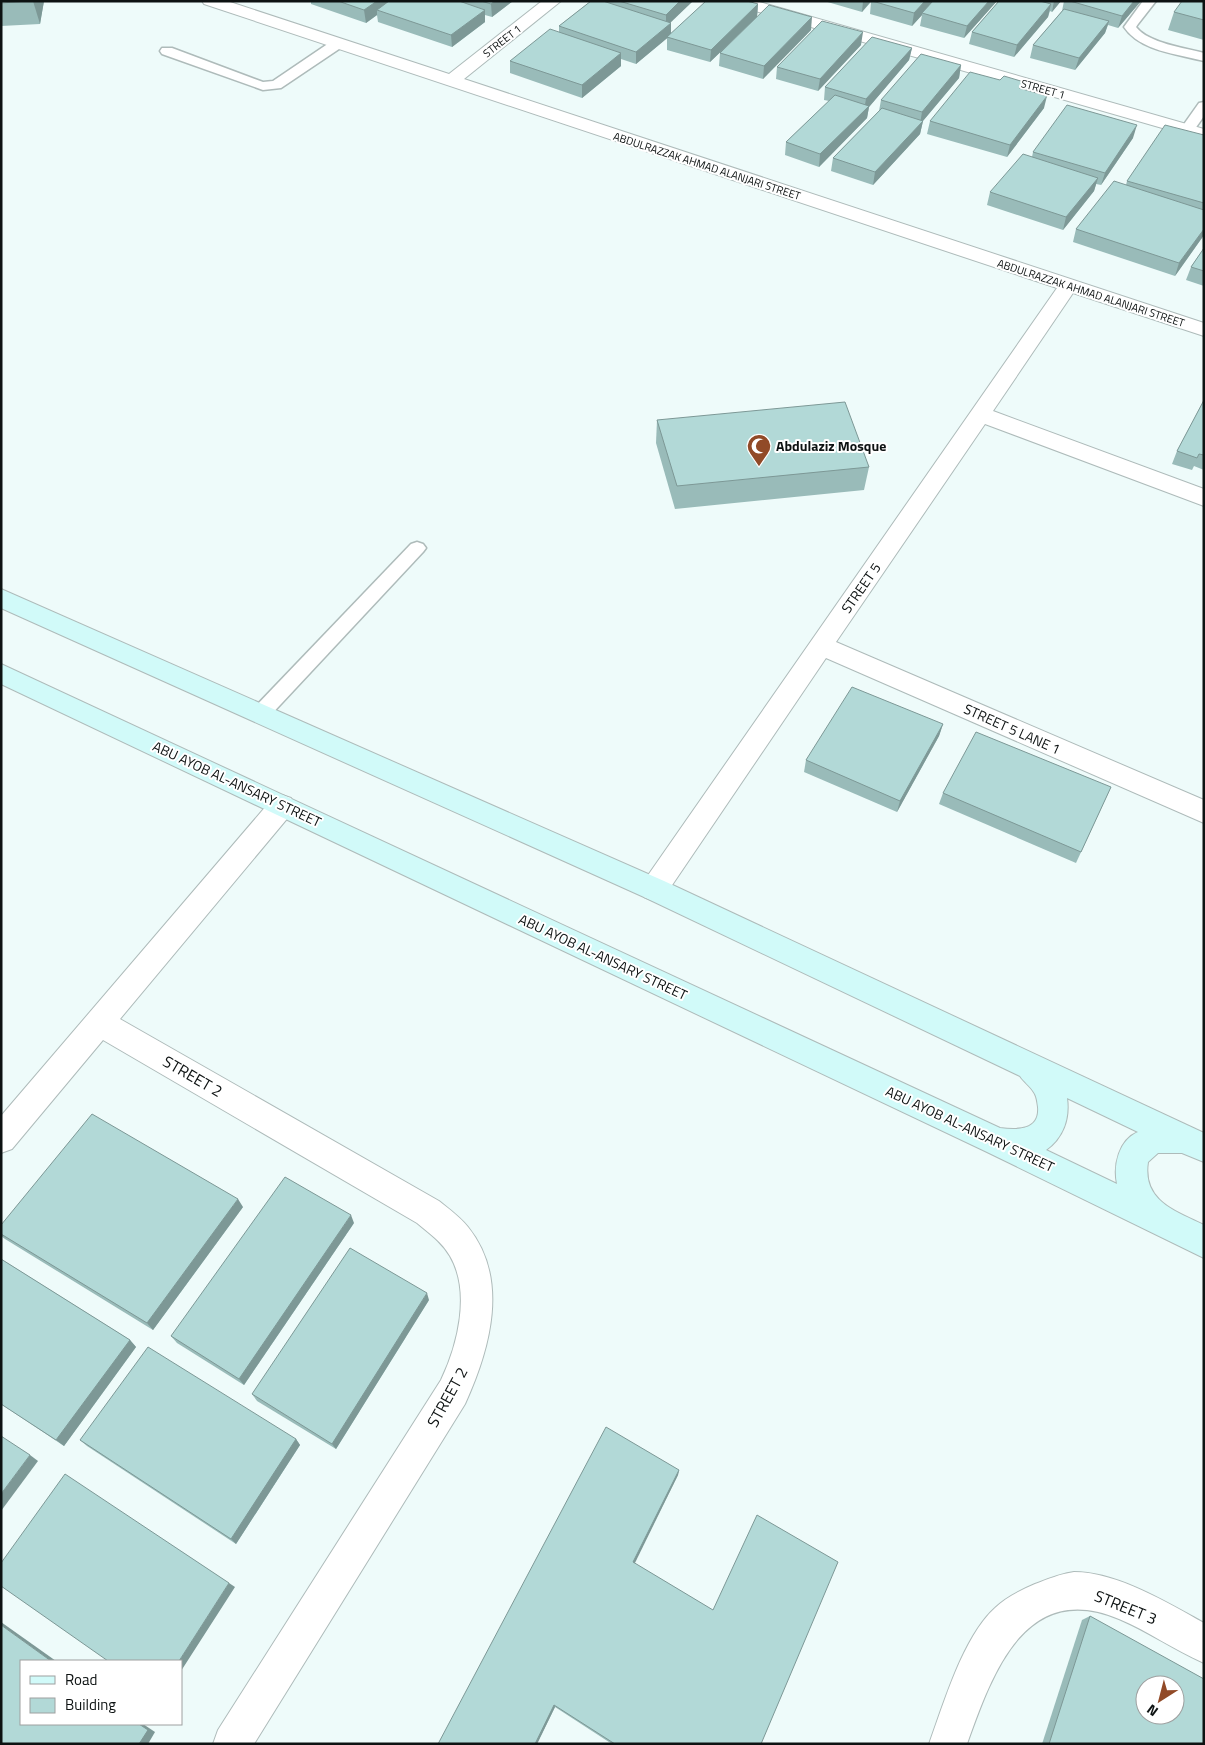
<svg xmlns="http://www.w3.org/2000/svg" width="1205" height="1745" viewBox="0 0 1205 1745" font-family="'Titillium Web',sans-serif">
<rect width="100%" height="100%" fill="#eefbfa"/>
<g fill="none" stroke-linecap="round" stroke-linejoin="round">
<g stroke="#aebbba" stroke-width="3">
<g id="lane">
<path d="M1143 1H1156L1138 24 1136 27C1148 43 1185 48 1204 53V61C1177 54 1140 51 1124 27Z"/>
<path d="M337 40 342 41 344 44 342 47 281 88 263 90 162 54 160 51 162 48H172L263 82 273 81 332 41Z"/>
<path d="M1204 102V116L1192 133H1182L1180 130 1182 127 1199 103Z"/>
<path d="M417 542 423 544 426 548 423 552 267 719 260 722 253 719 250 714 253 709 411 544Z"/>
</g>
</g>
<g stroke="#aebbba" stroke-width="2">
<g id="street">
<path d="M202 1H227L449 74 542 1H561L464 79 1204 323V336L1073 293 993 411 1204 489V506L985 424 836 642 1204 800V823L826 658 664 897 654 901 644 897 640 889 644 881 1057 288 204 4Z"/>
<path d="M729 1H756L1204 129V140L731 4Z"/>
<path d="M282 795 291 798 295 806 291 814 120 1019 439 1201C449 1209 460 1217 468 1227 510 1279 490 1349 465 1404L254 1744H213L218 1730 441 1380C458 1344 471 1292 450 1256 442 1242 429 1233 417 1223L103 1040 12 1149 1 1153V1116L273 798Z"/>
<path d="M1074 1572C1117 1572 1168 1603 1204 1623V1663C1174 1650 1148 1631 1119 1619 1025 1579 992 1674 967 1744H929C944 1703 963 1637 995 1608 1006 1597 1021 1590 1035 1584 1048 1579 1060 1574 1074 1572Z"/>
</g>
</g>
<g stroke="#aebbba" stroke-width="2">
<path id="secondary" d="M1 589 664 881 1204 1133V1162L1182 1153H1158L1148 1162C1142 1201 1175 1211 1204 1225V1258L985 1151 1 684V664L1000 1128C1017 1130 1040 1131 1038 1107 1037 1101 1037 1096 1033 1091 1030 1086 1024 1082 1020 1076L644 897 1 608ZM1067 1098 1138 1132C1119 1140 1113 1165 1117 1184L1046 1150C1063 1138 1070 1119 1067 1098Z"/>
</g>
<use href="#lane" fill="#fff" fill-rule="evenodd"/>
<use href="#street" fill="#fff" fill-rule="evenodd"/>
<use href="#secondary" fill="#d1faf9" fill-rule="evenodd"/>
</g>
<g fill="#99bbb9">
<path d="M1 1H44L40 24 1 26Z"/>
<path d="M311 1H513L492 17 485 15V22L452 47 378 22 377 15 366 23 311 4Z"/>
<path d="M591 1H693L670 22 671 23V34L758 4 757 17 710 62 667 50V38L636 64 621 59V66L582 98 510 73V61L559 32V26Z"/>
<path d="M824 1H997L964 38 920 26 922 15 912 26 870 14 871 2 862 12Z"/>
<path d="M999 1H1061L1052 12 1050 11 1048 17 1014 57 969 44 972 32Z"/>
<path d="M1064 1H1141L1118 28 1108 25 1105 33 1075 70 1030 58 1033 45 1062 11Z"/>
<path d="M1204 1V40L1168 30 1174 12Z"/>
<path d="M811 30 763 79 719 66 720 53Z"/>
<path d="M861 45 818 91 776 79 777 67Z"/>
<path d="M912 48 909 60 869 107 867 118 819 167 785 155 786 142 829 101 824 100 825 87Z"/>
<path d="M961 65 959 78 923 121 920 134 873 185 831 171 833 158 879 111 881 100Z"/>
<path d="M1024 82 1022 89 1044 108 1007 157 927 134 930 121Z"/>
<path d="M1204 135V235L1175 276 1073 242 1076 229 1126 185 1127 181Z"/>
<path d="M1133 138 1101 185 1096 184 1094 191 1063 230 987 205 990 192 1032 157 1033 152Z"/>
<path d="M1204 248V286L1186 280 1191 267Z"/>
<path d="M1204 400V470L1194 466 1192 470 1172 464 1177 451Z"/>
<path d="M657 420 869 467 864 490 675 509 656 443Z"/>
<path d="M943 724 939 736 897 812 804 772 806 760Z"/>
<path d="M1111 787 1076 863 939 804 943 793Z"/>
<path d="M243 1207 153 1330 5 1239 1 1236V1225Z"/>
<path d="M354 1223 244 1385 177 1343 171 1336Z"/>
<path d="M1 1259 130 1340 136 1347 64 1446 1 1404Z"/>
<path d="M429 1300 336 1449 257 1401 252 1394Z"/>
<path d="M296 1439 300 1445 236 1544 87 1446 80 1440Z"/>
<path d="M679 1470 678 1475 634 1563 761 1744H612L555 1707 537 1744H438Z"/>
<path d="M1090 1616 1204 1744H1042L1082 1620Z"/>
</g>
<g fill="#7d9896">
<path d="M33 1H44L40 24Z"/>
<path d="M377 1H397L377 10V15L366 23 364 10Z"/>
<path d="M495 1H513L492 17 491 4Z"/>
<path d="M680 1H693L666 27V15Z"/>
<path d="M863 1H871L862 12Z"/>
<path d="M925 1H935L922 13V15L912 26 914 13Z"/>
<path d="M989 1H997L964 38 967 26Z"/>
<path d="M1054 1H1061L1052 12Z"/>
<path d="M1134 1H1141L1118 28 1122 16Z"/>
<path d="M758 4 757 17 710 62 711 50Z"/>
<path d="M1051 4 1048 17 1014 57 1017 45Z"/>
<path d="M485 10V22L452 47 451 35Z"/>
<path d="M812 17 811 30 763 79 764 66Z"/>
<path d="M1109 21 1105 33 1075 70 1079 58Z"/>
<path d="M671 23V35L636 64V52Z"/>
<path d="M863 32 861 45 818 91 820 79Z"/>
<path d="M912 48 909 60 869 107 867 118 819 167 820 154 864 110 866 99Z"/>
<path d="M621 53V66L582 98V85Z"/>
<path d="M961 65 959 78 922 122 923 121 920 134 873 185 875 172 920 124 922 112Z"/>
<path d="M1047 96 1044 108 1007 157 1010 145Z"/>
<path d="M1137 125 1133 138 1101 185 1105 173Z"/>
<path d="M1098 178 1094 191 1063 230 1066 217Z"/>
<path d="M1204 229V235L1175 276 1179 263Z"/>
<path d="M943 724 939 736 897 812 900 801Z"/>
<path d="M238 1199 243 1207 153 1330 147 1323Z"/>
<path d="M351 1215 354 1223 244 1385 239 1379Z"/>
<path d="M427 1293 429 1300 336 1449 332 1444Z"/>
<path d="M130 1340 136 1347 64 1446 56 1440Z"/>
<path d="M296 1439 300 1445 236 1544 231 1539Z"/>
<path d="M30 1455 38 1461 1 1511V1494Z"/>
<path d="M679 1470 678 1475 633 1567V1562Z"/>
<path d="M229 1583 235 1587 181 1671V1661H179Z"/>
<path d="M1 1622 56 1661H51L1 1625Z"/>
<path d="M554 1705 555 1707 537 1744H535Z"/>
<path d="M139 1724H143L155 1732 148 1744H139Z"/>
</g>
<g fill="#b2d9d7" stroke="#7d9896" fill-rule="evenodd">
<path d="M1 1H28L1 3Z"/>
<path d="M338 1H377L364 10Z"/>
<path d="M389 1H459L485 10 451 35 377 10Z"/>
<path d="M481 1H495L491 4Z"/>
<path d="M591 1H603L671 23 636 52 559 26Z"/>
<path d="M619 1H680L666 15Z"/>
<path d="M706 1H747L758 4 711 50 667 37Z"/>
<path d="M872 1H925L914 13Z"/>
<path d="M933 1H989L967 26 922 13Z"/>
<path d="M999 1H1040L1051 4 1017 45 972 32Z"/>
<path d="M1070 1H1134L1122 16Z"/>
<path d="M1182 1H1204V20L1174 12Z"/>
<path d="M769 5 812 17 764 66 720 53Z"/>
<path d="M1064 9 1109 21 1079 58 1033 45Z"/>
<path d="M822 21 863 32 820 79 777 67Z"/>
<path d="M550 29 621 53 582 85 510 61Z"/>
<path d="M872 37 912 48 866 99 825 87Z"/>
<path d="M921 54 961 65 922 112 881 100Z"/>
<path d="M970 72 1000 80 1004 76 1024 82 1019 88 1047 96 1010 145 930 121Z"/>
<path d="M835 95 869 106 820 154 786 142Z"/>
<path d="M1067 105 1137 125 1105 173 1033 152Z"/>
<path d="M882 108 923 121 875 172 833 158Z"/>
<path d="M1165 125 1204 135V203L1127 181Z"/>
<path d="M1023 154 1098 178 1066 217 990 192Z"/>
<path d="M1114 181 1204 210V229L1179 263 1076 229Z"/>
<path d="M1204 248V271L1191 267Z"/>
<path d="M1204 400V455L1199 454 1197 458 1177 451Z"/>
<path d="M845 402 869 467 677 486 657 420Z"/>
<path d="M852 687 943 724 900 801 806 760Z"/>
<path d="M976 732 1111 787 1081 852 943 793Z"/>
<path d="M92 1114 238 1199 147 1323 1 1234V1225Z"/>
<path d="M285 1177 351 1215 239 1379 171 1336Z"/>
<path d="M350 1248 427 1293 332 1444 252 1394Z"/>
<path d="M1 1259 130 1340 56 1440 1 1404Z"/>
<path d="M148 1347 296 1439 231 1539 80 1440Z"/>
<path d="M606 1427 679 1470 633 1562 713 1610 757 1515 838 1562 761 1744H615L554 1705 535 1744H438Z"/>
<path d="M1 1436 30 1455 1 1494Z"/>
<path d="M65 1474 229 1583 179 1661H108L1 1586V1563Z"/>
<path d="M1090 1616 1204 1679V1744H1049ZM1145 1685H1175V1715H1145Z"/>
<path d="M1 1625 51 1661H21V1724H139L148 1730 139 1744H1Z"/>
</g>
<defs>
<g id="mosque-pin" transform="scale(1.25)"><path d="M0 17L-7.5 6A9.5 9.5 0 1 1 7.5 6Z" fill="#914a27" stroke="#fff"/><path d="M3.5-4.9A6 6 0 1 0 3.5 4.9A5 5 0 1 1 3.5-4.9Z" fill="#fff"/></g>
</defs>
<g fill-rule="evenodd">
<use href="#mosque-pin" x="759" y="446"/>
</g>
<g text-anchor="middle" stroke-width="4" stroke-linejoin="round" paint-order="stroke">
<g font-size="11" fill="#0d1212" stroke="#fff">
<text transform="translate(502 41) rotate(-38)" y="4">STREET 1</text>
<text transform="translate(1043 89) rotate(16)" y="4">STREET 1</text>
<text transform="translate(707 166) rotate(18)" y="4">ABDULRAZZAK AHMAD ALANJARI STREET</text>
<text transform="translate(1091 293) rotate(18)" y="4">ABDULRAZZAK AHMAD ALANJARI STREET</text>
</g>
<g font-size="14" font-weight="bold" fill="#0d1212" stroke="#fff" text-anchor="start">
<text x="776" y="451">Abdulaziz Mosque</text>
</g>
<g font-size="14" fill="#0d1212" stroke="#fff">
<text transform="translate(861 588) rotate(-55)" y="5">STREET 5</text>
<text transform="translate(1012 729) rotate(24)" y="5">STREET 5 LANE 1</text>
<text transform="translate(237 784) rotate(25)" y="5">ABU AYOB AL-ANSARY STREET</text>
<text transform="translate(603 957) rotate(25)" y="5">ABU AYOB AL-ANSARY STREET</text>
<text transform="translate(970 1129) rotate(25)" y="5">ABU AYOB AL-ANSARY STREET</text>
</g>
<g font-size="16" fill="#0d1212" stroke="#fff">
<text transform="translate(193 1076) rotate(30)" y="6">STREET 2</text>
<text transform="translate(447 1397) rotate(-61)" y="6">STREET 2</text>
<text transform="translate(1126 1607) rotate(22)" y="6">STREET 3</text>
</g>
</g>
<rect width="1205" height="1745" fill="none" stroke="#0d1212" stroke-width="5"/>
<rect x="20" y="1660" width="162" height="65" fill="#ffffff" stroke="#9ea0a0"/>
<rect x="30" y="1676" width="25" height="8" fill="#d1faf9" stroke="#9ea0a0"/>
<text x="65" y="1685" font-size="15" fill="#0d1212">Road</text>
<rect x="30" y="1698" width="25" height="15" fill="#b2d9d7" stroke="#9ea0a0"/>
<text x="65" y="1710" font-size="15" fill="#0d1212">Building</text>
<g transform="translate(1160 1700) rotate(216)"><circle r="24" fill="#ffffff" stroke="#9ea0a0"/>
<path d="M0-4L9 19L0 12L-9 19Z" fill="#914a27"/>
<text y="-8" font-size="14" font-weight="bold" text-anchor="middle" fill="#0d1212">N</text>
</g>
</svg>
